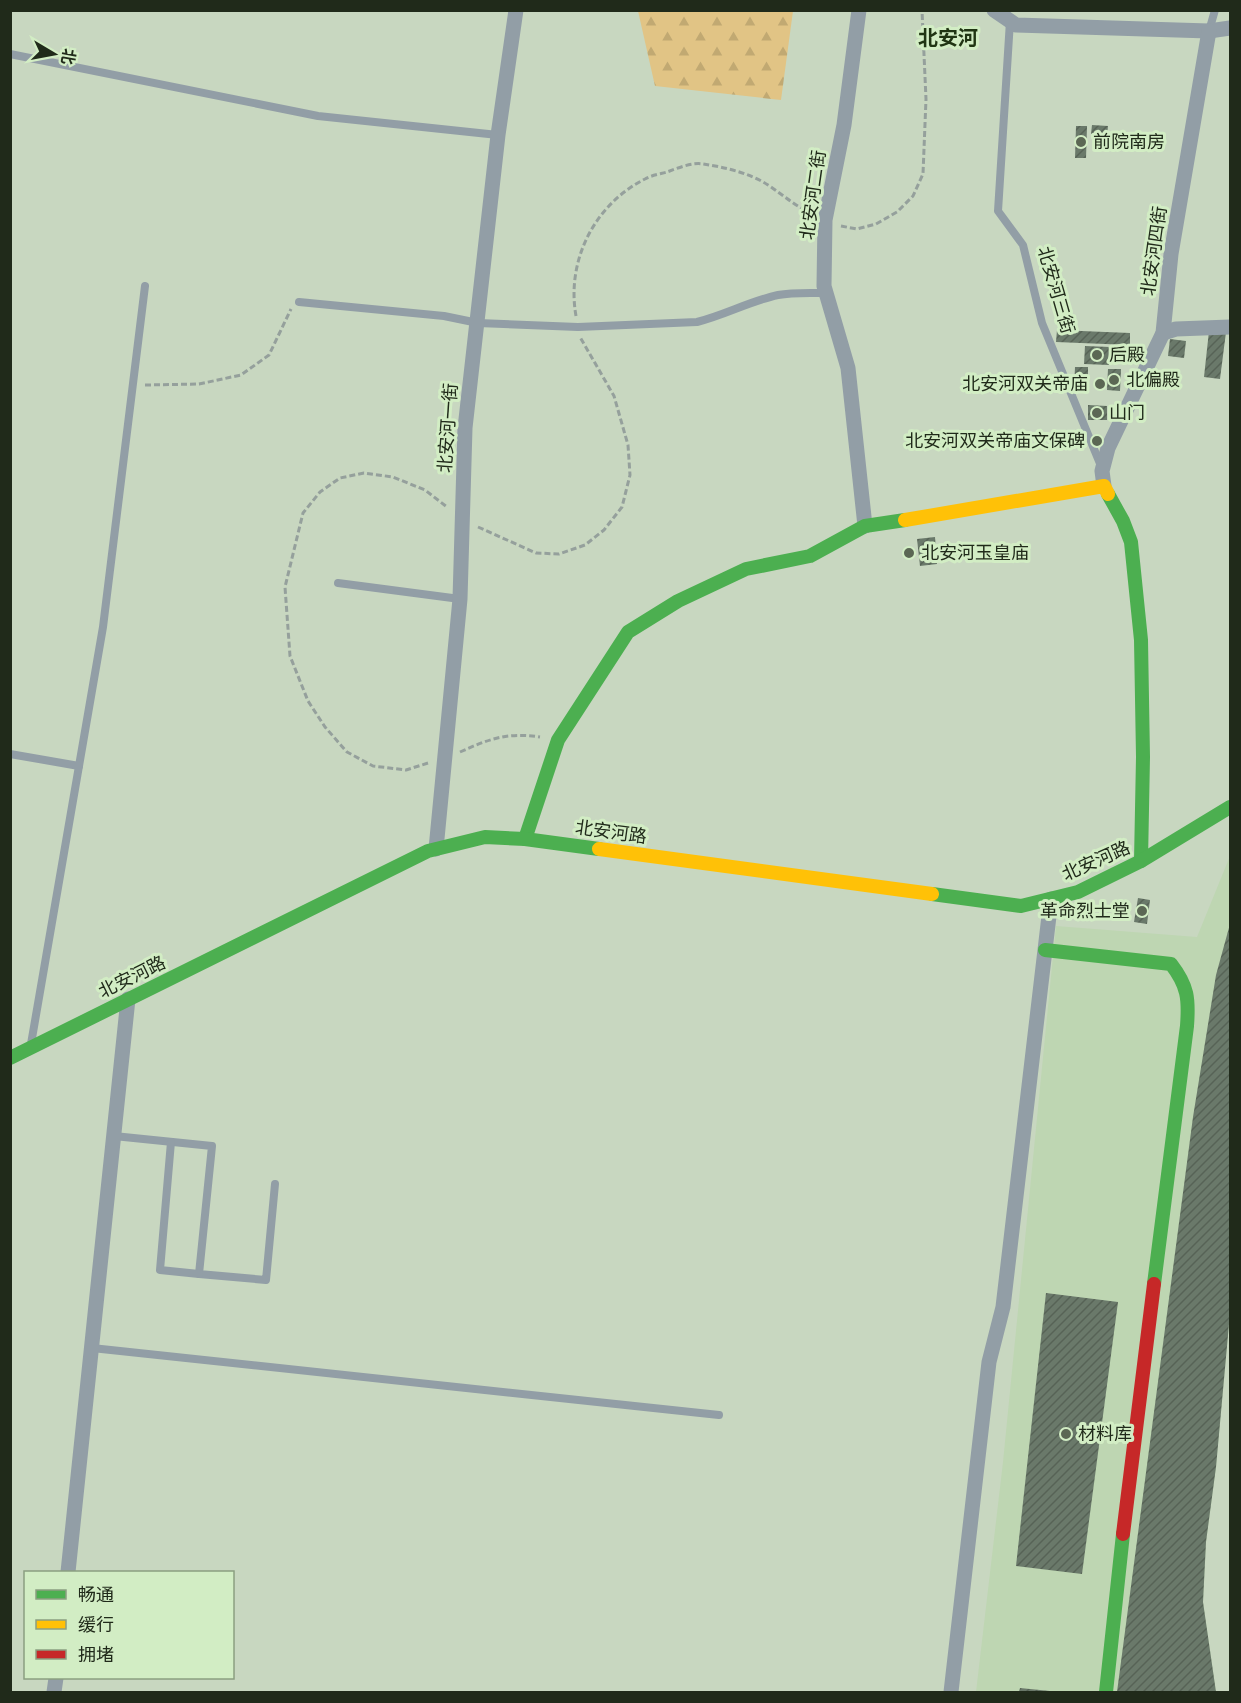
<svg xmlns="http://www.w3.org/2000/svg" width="1241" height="1703" viewBox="0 0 1241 1703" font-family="'Work Sans','Noto Sans SC',sans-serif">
<defs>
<pattern id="forest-firs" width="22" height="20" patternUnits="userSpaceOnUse" patternTransform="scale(1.5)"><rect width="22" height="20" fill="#e1c485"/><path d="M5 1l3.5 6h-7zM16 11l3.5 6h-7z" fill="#c1a972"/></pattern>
<pattern id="building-hatch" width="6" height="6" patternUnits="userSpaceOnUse" patternTransform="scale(1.5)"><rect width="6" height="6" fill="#6a796a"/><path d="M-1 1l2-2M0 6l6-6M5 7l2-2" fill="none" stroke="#576356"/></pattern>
</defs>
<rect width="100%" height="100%" fill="#c8d7c0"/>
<path fill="#bed6b2" d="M1230 856V1313L1216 1467 1206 1542 1203 1602 1216 1692H976L1003 1462 1056 926 1197 937Z"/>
<path fill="url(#forest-firs)" d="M638 11H793L781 100 655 86Z"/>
<g fill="url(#building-hatch)">
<path d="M1092 125 1108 126 1107 135 1091 134Z"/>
<path d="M1076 126H1087L1086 158H1075Z"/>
<path d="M1057 330 1130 333V345L1056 342Z"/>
<path d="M1209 331 1226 332 1220 379 1204 377Z"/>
<path d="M1170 339 1186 341 1184 358 1168 356Z"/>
<path d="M1085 346 1110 347 1109 365 1084 364Z"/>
<path d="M1075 367H1088V389H1074Z"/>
<path d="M1108 369H1121L1120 391 1107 390Z"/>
<path d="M1088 405 1107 406V420H1088Z"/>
<path d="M935 537 937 564 920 566 917 539Z"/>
<path d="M1138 898 1150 900 1147 924 1134 922Z"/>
<path d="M1230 924V1313L1216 1467 1206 1542 1203 1602 1216 1692H1117L1193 1117 1216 975Z"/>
<path d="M1046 1293 1118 1302 1082 1574 1016 1566Z"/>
<path d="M1020 1688 1050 1691V1692H1019Z"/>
</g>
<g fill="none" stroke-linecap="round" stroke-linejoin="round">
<g stroke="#95a09c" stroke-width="3" stroke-dasharray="6 3" stroke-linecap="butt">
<path d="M841 226 857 229 876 224 897 212 913 196 923 174 926 99 922 10"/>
<path d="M576 316C566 260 595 204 645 179 652 175 660 174 667 172 678 168 692 162 703 164 724 167 750 173 768 185 783 195 794 205 810 213"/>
<path d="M145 385 199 384 241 375 269 355 291 309"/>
<path d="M478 527 536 553 559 554 585 545 604 530 622 507 630 475 628 445 614 396 580 337"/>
<path d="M460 752C489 739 507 732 540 737"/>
<path d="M428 763 406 770 373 766 347 752 325 727 308 701 290 656 285 587 303 513 320 492 340 478 364 473 393 477 425 490 447 507"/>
</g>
<g stroke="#929ea6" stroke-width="8">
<path d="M1010 21 998 211 1023 245 1042 323 1101 466"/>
<path d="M1209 31 1215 10"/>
<path d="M10 54 318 116 498 135"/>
<path d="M299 302 444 316 478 323 578 327 697 322C725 315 750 301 778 295 793 292 811 293 826 293"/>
<path d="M338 583 460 599"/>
<path d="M10 754 79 766"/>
<path d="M31 1044 103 627 145 286"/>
<path d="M114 1136 212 1146 199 1274 266 1280 275 1184"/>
<path d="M171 1142 160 1270 199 1274"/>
<path d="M92 1348 719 1415"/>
</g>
<g stroke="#929ea6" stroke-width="15">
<path d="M859 10 844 125 825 220 824 286 848 368 865 526"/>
<path d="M994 10 1016 25 1209 31 1230 28"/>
<path d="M1163 333 1176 329 1230 327"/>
<path d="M1104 486 1102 471 1108 448 1163 333 1171 254 1209 31"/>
<path d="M436 849 460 599 465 428 498 135 516 10"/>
<path d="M68 1572 128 999"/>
<path d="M54 1692 56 1678"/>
<path d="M951 1692 989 1362 1003 1307 1051 899"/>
</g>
<g stroke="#4caf50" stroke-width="14">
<path d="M1108 494 1123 521 1131 542 1141 640 1143 757 1141 861"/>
<path d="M525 839 558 740 628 632 678 601 746 569 810 556 865 526 905 520"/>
<path d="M932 894 1021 906 1078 892 1141 861 1230 807"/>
<path d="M1045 950 1171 964C1188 986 1189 999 1187 1026L1154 1284"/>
<path d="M10 1058 428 851 485 837 525 839 599 849"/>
<path d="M1106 1692 1123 1534"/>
</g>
<g stroke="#ffc107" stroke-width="14">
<path d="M905 520 1104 486 1108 494"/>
<path d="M599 849 932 894"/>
</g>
<path stroke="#c62828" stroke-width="14" d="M1123 1534 1154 1284"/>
</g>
<g fill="#5b6754" stroke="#d2edc4" stroke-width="2">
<circle cx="1081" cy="142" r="6"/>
<circle cx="1097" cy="355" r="6"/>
<circle cx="1114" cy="380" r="6"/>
<circle cx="1100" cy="384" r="6"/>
<circle cx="1097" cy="413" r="6"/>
<circle cx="1097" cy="441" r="6"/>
<circle cx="909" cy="553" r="6"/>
<circle cx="1142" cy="911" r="6"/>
<circle cx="1066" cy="1434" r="6"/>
</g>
<g text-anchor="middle" stroke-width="6" stroke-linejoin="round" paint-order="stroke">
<g font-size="18" fill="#202a1a" stroke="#d2edc4" text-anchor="start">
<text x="1093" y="148">前院南房</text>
<text x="1109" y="361">后殿</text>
<text x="1126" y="386">北偏殿</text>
<text x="1088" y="390" text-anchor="end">北安河双关帝庙</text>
<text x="1109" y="419">山门</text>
<text x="1085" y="447" text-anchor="end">北安河双关帝庙文保碑</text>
<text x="921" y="559">北安河玉皇庙</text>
<text x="1130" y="917" text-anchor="end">革命烈士堂</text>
<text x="1078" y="1440">材料库</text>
</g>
<g font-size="18" fill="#202a1a" stroke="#d2edc4">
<text transform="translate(813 195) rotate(-82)" y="6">北安河二街</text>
<text transform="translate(1154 251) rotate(-82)" y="6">北安河四街</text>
<text transform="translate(1056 290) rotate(74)" y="6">北安河三街</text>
<text transform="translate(448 428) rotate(-86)" y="6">北安河一街</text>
<text transform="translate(611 832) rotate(8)" y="6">北安河路</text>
<text transform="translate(1096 861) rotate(-24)" y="6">北安河路</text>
<text transform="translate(132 977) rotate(-26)" y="6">北安河路</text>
</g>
<g font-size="20" font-weight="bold" fill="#203513" stroke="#d2edc4">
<text x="948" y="45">北安河</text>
</g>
</g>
<rect width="1241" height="1703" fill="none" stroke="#202a1a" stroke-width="24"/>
<rect x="24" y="1571" width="210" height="108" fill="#d2edc4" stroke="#8b9f80" stroke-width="1.5"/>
<rect x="36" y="1590" width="30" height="9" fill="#4caf50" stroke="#8b9f80" stroke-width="1.5"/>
<text x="78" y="1601" font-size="18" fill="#202a1a">畅通</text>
<rect x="36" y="1620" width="30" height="9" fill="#ffc107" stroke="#8b9f80" stroke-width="1.5"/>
<text x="78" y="1631" font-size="18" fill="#202a1a">缓行</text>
<rect x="36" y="1650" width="30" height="9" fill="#c62828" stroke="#8b9f80" stroke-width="1.5"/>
<text x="78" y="1661" font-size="18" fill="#202a1a">拥堵</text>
<g transform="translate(54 54) rotate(100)" stroke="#d2edc4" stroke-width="4.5" paint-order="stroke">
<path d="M0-4.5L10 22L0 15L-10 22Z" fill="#202a1a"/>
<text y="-9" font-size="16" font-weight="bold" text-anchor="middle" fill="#202a1a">北</text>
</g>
</svg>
